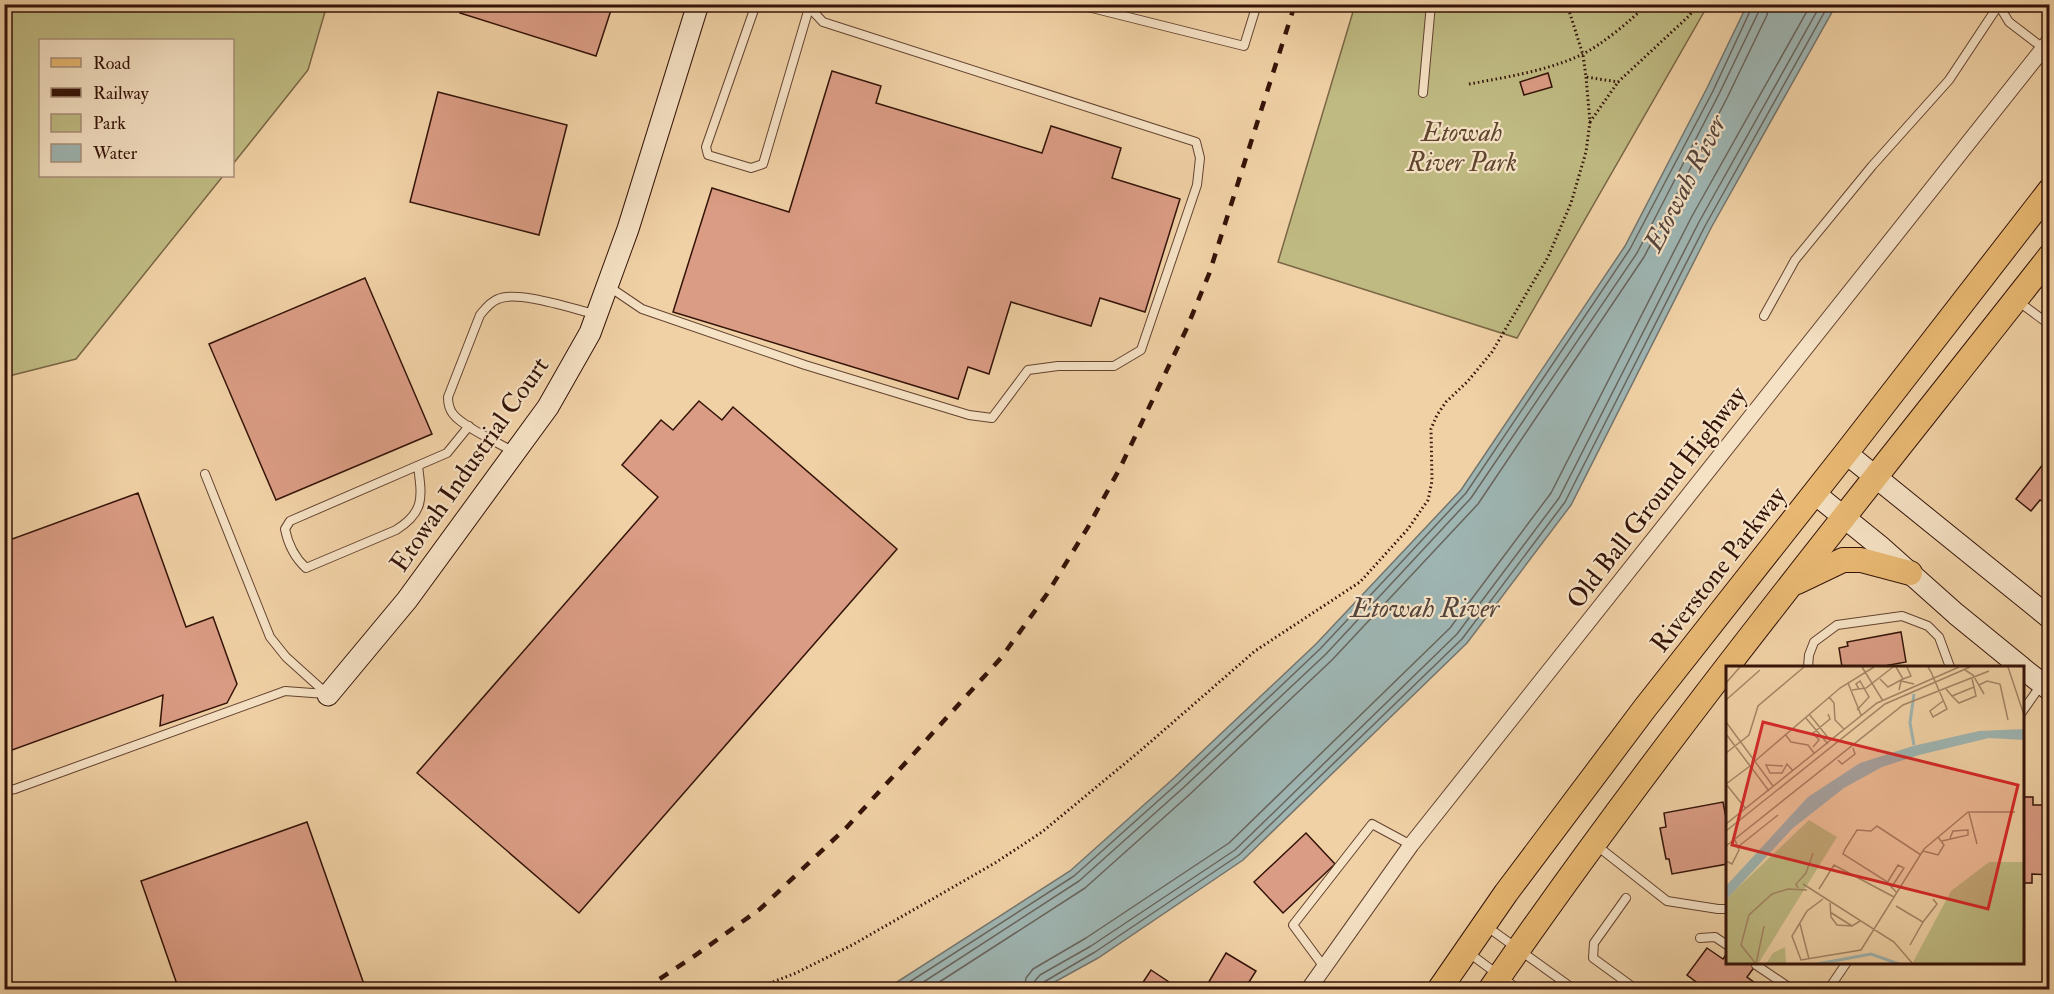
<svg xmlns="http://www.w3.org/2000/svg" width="2054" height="994" viewBox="0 0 2054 994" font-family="'IM FELL Double Pica',serif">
<rect width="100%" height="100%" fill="#f0d1a5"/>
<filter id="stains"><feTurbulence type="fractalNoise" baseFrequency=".00333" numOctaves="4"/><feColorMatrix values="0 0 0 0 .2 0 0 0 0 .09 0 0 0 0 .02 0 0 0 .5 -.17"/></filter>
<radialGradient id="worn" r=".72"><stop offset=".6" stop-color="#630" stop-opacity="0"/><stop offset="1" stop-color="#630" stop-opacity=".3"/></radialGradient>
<g fill="#bfba82" stroke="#7a6645" stroke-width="1.5">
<path d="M5 4 327 5 308 70 233 164 232 40H40V176H223L76 359 5 377Z"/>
<path d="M1355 5H1708L1517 338 1278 262Z"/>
</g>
<path fill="#9eb5b2" stroke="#74746e" stroke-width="1.5" d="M1747 5H1836L1711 228 1571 505 1467 643 1243 860 1098 958 1042 989H886L1070 871 1174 778 1316 644 1461 490 1625 246 1707 88Z"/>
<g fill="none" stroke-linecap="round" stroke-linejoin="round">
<g stroke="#69645d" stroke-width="1.5">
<path d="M897 990 1074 876 1178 783 1320 649 1466 493 1630 249 1713 91 1751 9 1752 4"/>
<path d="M911 990 1079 881 1183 788 1326 654 1471 498 1637 253 1719 94 1758 13 1760 4"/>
<path d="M927 990 1085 888 1189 795 1332 660 1478 504 1644 257 1727 98 1767 15 1769 4"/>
<path d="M1024 990 1026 978 1033 969 1086 938 1229 843 1450 628 1551 493 1691 218 1811 4"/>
<path d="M1033 990 1034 982 1040 975 1091 946 1235 850 1457 634 1559 498 1699 222 1821 4"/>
<path d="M1041 990 1044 982 1095 952 1239 855 1462 639 1565 502 1705 226 1829 4"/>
</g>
</g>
<g fill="#da9c84" stroke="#341308" stroke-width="1.5">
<path d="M463 4H613L596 56 460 13Z"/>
<path d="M832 71 881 86 876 103 1042 153 1051 126 1121 148 1112 178 1180 199 1145 312 1100 298 1091 326 1011 302 989 374 968 367 958 399 673 312 712 188 789 212Z"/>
<path d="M1548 73 1552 87 1524 95 1520 82Z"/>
<path d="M438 92 567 125 539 235 410 202Z"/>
<path d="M365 278 432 434 276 500 209 344Z"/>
<path d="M699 401 722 420 733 407 897 549 579 913 417 773 658 497 622 465 661 420 673 430Z"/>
<path d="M2047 459 2050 461V507L2040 500 2031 511 2016 499Z"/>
<path d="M138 493 186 627 213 617 237 684 227 703 160 726 163 695 4 753V542Z"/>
<path d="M1901 632 1906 662 1879 667H1842L1839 648 1848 646 1847 642Z"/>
<path d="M2022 797H2033V805H2050V875L2032 874V883H2022Z"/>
<path d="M1723 802 1727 823V864L1672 874 1669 859H1666L1660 828 1666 827 1664 813Z"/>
<path d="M307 822 366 990H179L141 881Z"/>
<path d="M1306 833 1335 864 1283 913 1254 882Z"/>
<path d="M1707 948 1723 959 1727 953V962H1758L1747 977 1762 988 1761 990H1707L1687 975Z"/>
<path d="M1226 953 1256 971 1244 990H1204Z"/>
<path d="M1151 970 1181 990H1138Z"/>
</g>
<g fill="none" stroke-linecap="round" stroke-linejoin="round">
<g stroke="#63422f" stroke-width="10">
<g id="lane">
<path d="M756 4 706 147 708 155 751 168 763 164 809 8"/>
<path d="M1076 4 1244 46 1257 4"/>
<path d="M1998 4 2009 22 2043 48"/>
<path d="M1423 93 1431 4"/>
<path d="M608 286 642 309 805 365 969 415 992 418 1028 370 1058 366H1114L1141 350 1197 185 1200 158 1196 142 823 22 806 4"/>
<path d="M2019 302 2050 325"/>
<path d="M1764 316 1795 260 1872 166 1949 80 1998 6"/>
<path d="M514 452C499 443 463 427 453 414 449 409 448 403 448 397L480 315C485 309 490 302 498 299 518 290 573 309 595 314"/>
<path d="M418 466C422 497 425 512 396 530L306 568C294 557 288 544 285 529L290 521 447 453 469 426"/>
<path d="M205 474 270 637 286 657 327 694"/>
<path d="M1808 667 1809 655 1814 642 1837 625 1902 616 1928 626 1939 637 1950 667"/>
<path d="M2022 712 2041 685"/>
<path d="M4 791 15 789 285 691 326 694"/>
<path d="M1596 845 1667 901 1718 909H1727"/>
<path d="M1626 898 1594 943 1593 958 1637 990"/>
<path d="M1486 926 1575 990"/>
<path d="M1700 938 1715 937 1727 945"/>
<path d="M1469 953 1519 990"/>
<path d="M1756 965 1793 990"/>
<path d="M1324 967 1293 925 1372 824 1411 845"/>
<path d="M1828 990 1847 962"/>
</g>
</g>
<g stroke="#63422f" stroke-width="17">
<path id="street" d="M1308 990 1411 845 2050 40"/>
</g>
<g stroke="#341308" stroke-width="23">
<g id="secondary">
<path d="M1846 453 2050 618"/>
<path d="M1814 493 1882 548 1956 614 2021 667"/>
<path d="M2022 668 2050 690"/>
<path d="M328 695 407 600 548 407 590 333 628 229 698 4"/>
</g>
</g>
<g stroke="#341308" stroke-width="26">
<g id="primary">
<path d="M1797 582 1843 560H1861L1910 573"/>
<path d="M1439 990 1506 893 1645 708 1846 453 2050 190"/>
<path d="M1490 990C1665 736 1860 498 2050 256"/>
</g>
</g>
<g stroke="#341308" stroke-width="3" stroke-dasharray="1.5 3" stroke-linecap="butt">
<path d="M1567 4 1583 55 1586 77 1618 82 1690 15 1696 4"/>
<path d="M1586 77 1590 122 1618 82"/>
<path d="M1469 84C1507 77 1546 71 1581 55 1600 46 1632 20 1647 4"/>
<path d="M752 990 796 973 854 944 995 863 1042 832 1140 751 1255 651 1360 582 1408 529 1428 500 1432 481 1431 429 1437 415 1446 402 1468 381 1492 352 1548 257 1571 203 1586 152 1590 122"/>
</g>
<use href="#lane" stroke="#f5e1c4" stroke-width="8"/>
<use href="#street" stroke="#f5e1c4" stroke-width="15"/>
<use href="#secondary" stroke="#f5e1c4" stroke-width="21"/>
<use href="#primary" stroke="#e8b872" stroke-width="24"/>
<path stroke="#341308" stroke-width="4.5" stroke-dasharray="10 10" stroke-linecap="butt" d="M643 990 693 957 760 909 847 827 1001 658 1047 594 1088 527 1120 468 1186 330 1209 274 1295 4"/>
</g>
<g text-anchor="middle" stroke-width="4.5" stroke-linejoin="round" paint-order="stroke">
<g font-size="26" font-style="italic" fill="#5e452d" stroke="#f5e1c4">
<text x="1462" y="141">Etowah<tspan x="1462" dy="30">River Park</tspan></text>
</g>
<g font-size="26" fill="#341308" stroke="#f5e1c4">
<text transform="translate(469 464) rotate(-55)" y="9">Etowah Industrial Court</text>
<text transform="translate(1656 497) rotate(-52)" y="9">Old Ball Ground Highway</text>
<text transform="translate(1718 569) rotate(-52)" y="9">Riverstone Parkway</text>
</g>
<g font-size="27" font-style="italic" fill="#54443b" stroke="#f5e1c4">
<text transform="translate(1685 183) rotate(-63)" y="9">Etowah River</text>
<text x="1425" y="617">Etowah River</text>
</g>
</g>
<g transform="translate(1726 666)">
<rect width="298" height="298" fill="#f0d1a5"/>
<path d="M83 154 111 171 32 298H0V233ZM263 196H298V298H186L225 225ZM59 281 60 298H40L47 287Z" fill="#bfba82"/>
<path d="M298 63V74L263 72 193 89 156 101 118 122 67 162 0 234V220L82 131 134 97 187 80 253 65Z" fill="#9eb5b2"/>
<path fill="none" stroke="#9eb5b2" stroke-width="3" d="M188 28 184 57 188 79M91 298 145 288 173 298"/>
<path fill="none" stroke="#a58566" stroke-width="1.5" d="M136 1 157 35M202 1 205 6 221 43 207 51 204 45 217 35M282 1 299 52M239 4 247 9 258 28M154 13 162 21 177 13 170 1M177 13 185 10 181 1M0 17 14 1M122 17 135 49M253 19 261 15 274 18 282 54M220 23 226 30 248 21 246 13M126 24 140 22 167 1M173 24 175 15 188 18M226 30 233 37 250 30 248 21M103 31 108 37 109 54 118 63M0 34 34 4M131 44 143 31 134 15 130 18 133 23M83 48 104 74M79 51 102 78M0 56 47 120M0 68 43 125M59 68 65 76 82 79 88 87M87 81 93 74 87 67 104 53 102 48M0 87 23 69 32 40 78 1M112 94 116 98 129 88 127 82M29 95 114 22 148 1M57 100 40 99 44 107H56L61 98 67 105M0 118 20 143M0 118 24 100M242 146H289M243 147 251 178M0 158 151 37 233 1M0 165 159 38 244 1M216 175 242 169V164L227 165 224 172M0 180 177 39 263 5M13 180 52 149M197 185 212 189 218 179 212 171M0 195 6 198 13 184 9 174M161 217 172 199 178 202 165 222M77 218 168 276 187 298M72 222 70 218 80 207 87 187M93 223 108 199 168 231M171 227 160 215 117 188 119 183 131 164 145 165 151 160 195 189M97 233 81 245 66 270 75 294 135 284 198 183 242 146M104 237 105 251 111 259 126 260 134 255M170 240 197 256 184 279M104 246 126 260M197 256 211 238 207 233M74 258 83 293M38 260 30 298 15 279 23 249 46 228 62 223 81 224"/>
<path fill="#d62828" fill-opacity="0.15" stroke="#d62828" stroke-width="3" d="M37 56 292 119 262 243 6 179Z"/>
<rect width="298" height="298" fill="none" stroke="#341308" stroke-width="3"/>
</g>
<rect width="2054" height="994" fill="none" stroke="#f0d1a5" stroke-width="24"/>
<rect x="6" y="6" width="2042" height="982" fill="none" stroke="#341308" stroke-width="3"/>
<rect x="12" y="12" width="2030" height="970" fill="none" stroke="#341308" stroke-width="1.5"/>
<rect x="39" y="39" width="195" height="138" fill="#f5e1c4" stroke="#a88f79" stroke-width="1.5"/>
<rect x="51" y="58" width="30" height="9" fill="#e8b872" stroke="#a88f79" stroke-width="1.5"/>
<text x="93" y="69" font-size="18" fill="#341308">Road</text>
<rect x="51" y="88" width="30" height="9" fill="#341308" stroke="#a88f79" stroke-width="1.5"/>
<text x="93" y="99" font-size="18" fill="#341308">Railway</text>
<rect x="51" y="114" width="30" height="18" fill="#bfba82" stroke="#a88f79" stroke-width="1.5"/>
<text x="93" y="129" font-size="18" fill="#341308">Park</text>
<rect x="51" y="144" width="30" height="18" fill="#9eb5b2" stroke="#a88f79" stroke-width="1.5"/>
<text x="93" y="159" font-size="18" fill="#341308">Water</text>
<rect width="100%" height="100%" filter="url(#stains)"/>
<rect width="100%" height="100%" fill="url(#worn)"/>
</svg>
